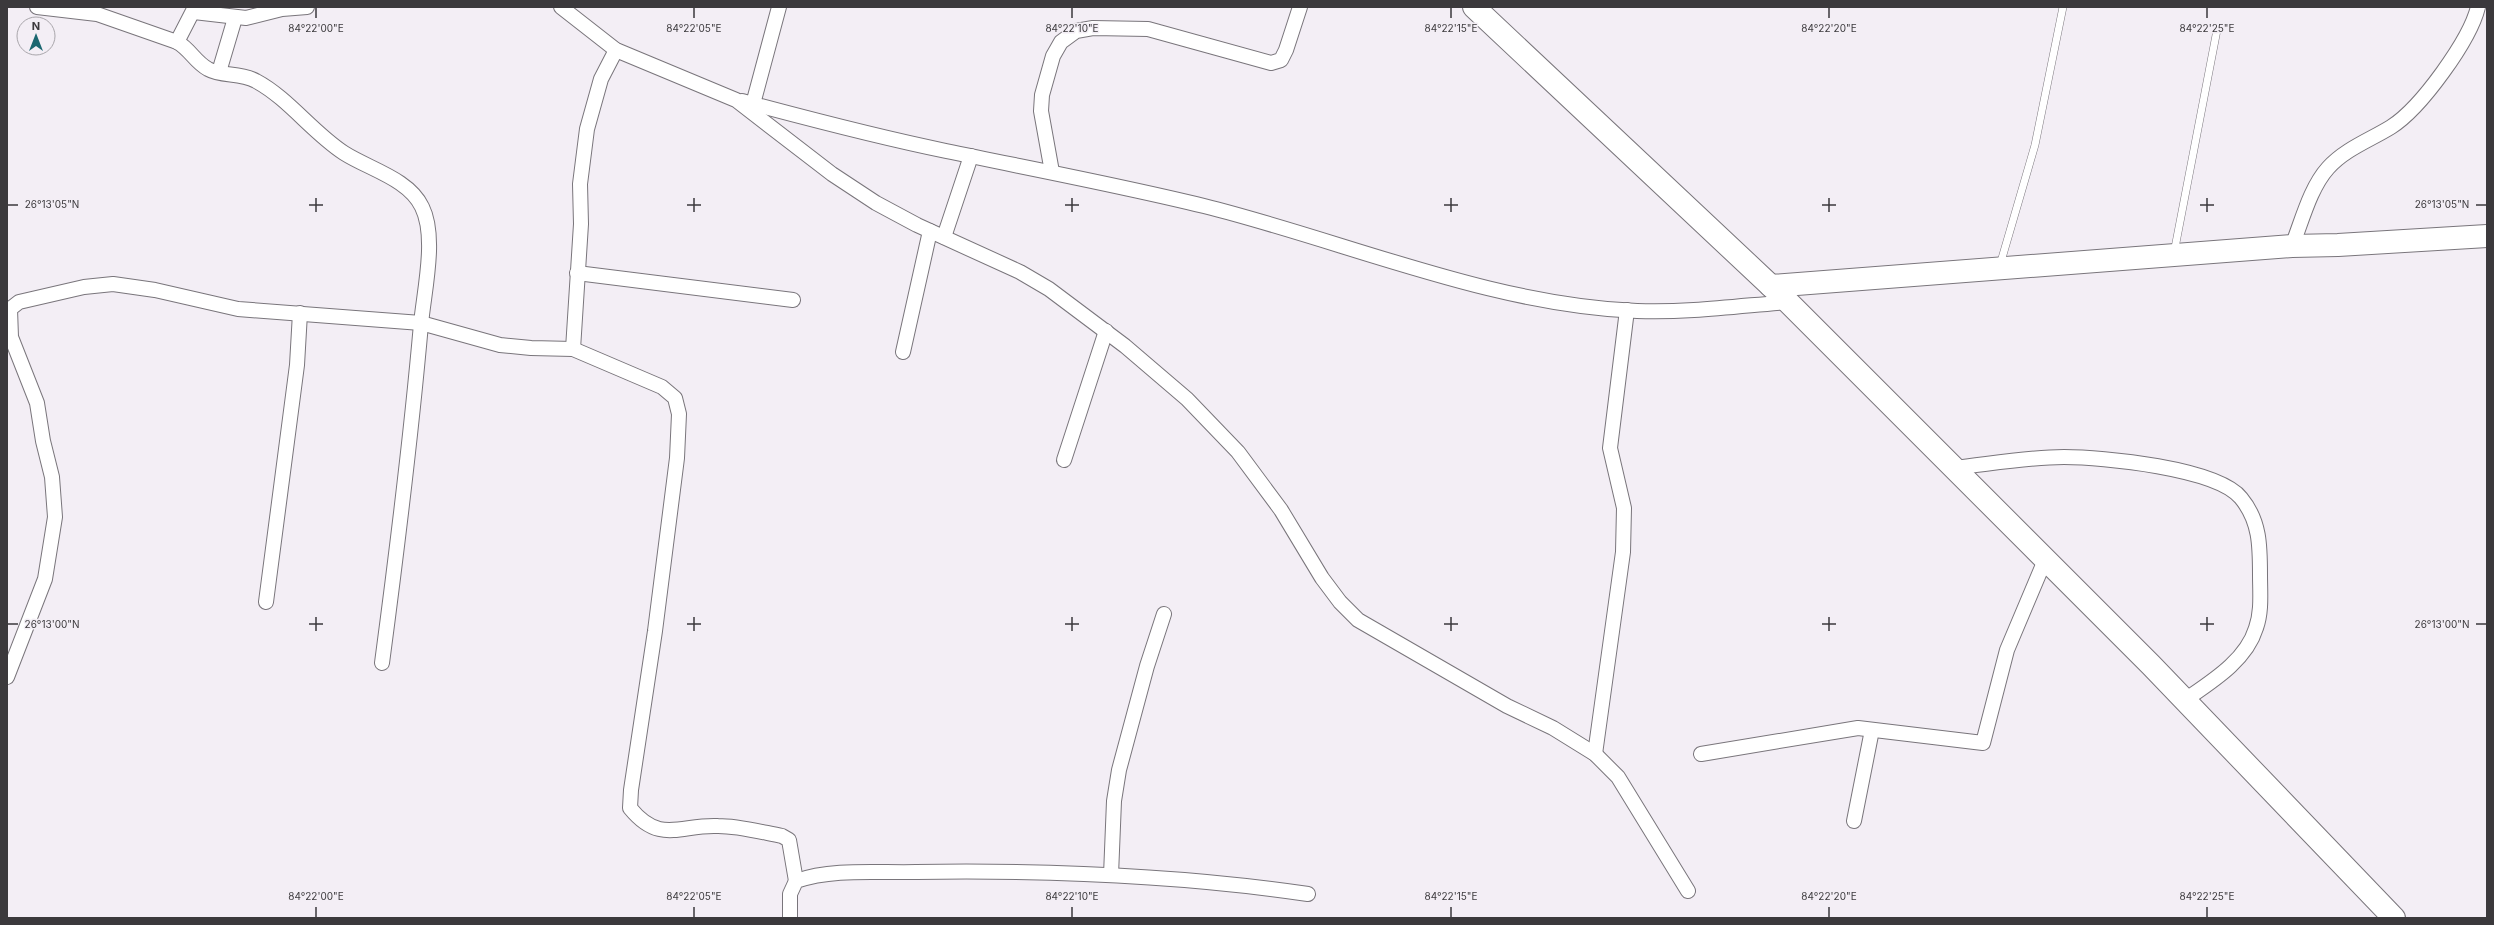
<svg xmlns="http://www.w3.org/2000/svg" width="2494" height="925" viewBox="0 0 2494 925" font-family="Inter,sans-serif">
<rect width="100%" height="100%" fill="#f3eef5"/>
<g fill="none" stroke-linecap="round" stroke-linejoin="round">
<g stroke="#79757b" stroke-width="8">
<g id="service">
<path d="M2174 253 2217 30"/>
<path d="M2000 265 2035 145 2063 7"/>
</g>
</g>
<g stroke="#79757b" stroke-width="16">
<g id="minor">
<path d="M37 7 97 14 177 42C190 49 195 62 208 69 222 77 240 72 256 81 288 98 313 133 344 153 369 169 409 179 422 207 437 237 424 291 421 324 411 438 397 550 382 663"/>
<path d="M561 7 616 50 736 100 832 174 876 203 917 225 1020 272 1049 289 1125 346 1187 399 1238 452 1281 510 1322 578 1340 602 1358 620 1507 706 1553 728 1595 754 1618 777 1688 891"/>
<path d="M194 12 246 18 282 9 307 7"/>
<path d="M177 42 195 7"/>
<path d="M219 72 235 18"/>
<path d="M742 101C809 119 877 137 946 151 1032 169 1118 185 1204 206 1345 241 1490 305 1637 311 1687 313 1738 306 1788 302"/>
<path d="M753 104 779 7"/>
<path d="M1052 172 1041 111 1042 95 1053 56 1061 42 1076 31 1093 28 1148 29 1271 63 1281 60 1286 50 1300 7"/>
<path d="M944 237 971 156"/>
<path d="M2292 246C2302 221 2310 188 2328 168 2345 149 2370 140 2391 127 2421 108 2470 40 2478 7"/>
<path d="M577 273 793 300"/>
<path d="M573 349 581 224 580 184 587 129 601 79 616 50"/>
<path d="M903 352 930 231"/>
<path d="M1064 460 1106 331"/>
<path d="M1953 468C1990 464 2027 457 2064 457 2102 457 2217 468 2241 498 2260 521 2260 546 2260 575 2260 593 2262 611 2256 628 2246 661 2211 682 2185 700"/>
<path d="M266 602 297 365 300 313"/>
<path d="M7 677 45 579 55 517 52 477 43 441 37 403 11 337 10 309 19 302 84 287 113 284 155 290 238 309 421 323 500 345 531 348 573 349 662 387 675 398 679 414 677 458 655 631 631 790 630 808C660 845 681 824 718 826 739 826 761 832 782 836L789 840 796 881"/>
<path d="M1595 754 1623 552 1624 508 1610 448 1627 310"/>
<path d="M1701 754 1858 728 1983 743 2007 650 2045 560"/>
<path d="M1854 821 1872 730"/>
<path d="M1111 875 1114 801 1119 770 1147 666 1164 614"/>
<path d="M790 918V894L796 881C833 868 877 873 916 872 1047 870 1178 875 1308 894"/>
</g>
</g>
<g stroke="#79757b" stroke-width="24">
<g id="primary">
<path d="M1474 7 1788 302 2151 665 2394 918"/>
<path d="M1771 286 2292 246 2338 245 2487 236"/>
</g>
</g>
<use href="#service" stroke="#fff" stroke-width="7"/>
<use href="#minor" stroke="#fff" stroke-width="14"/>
<use href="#primary" stroke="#fff" stroke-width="22"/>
</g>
<path fill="none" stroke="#3b393c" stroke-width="1.5" d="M316 8V18M694 8V18M1072 8V18M1451 8V18M1829 8V18M2207 8V18M316 198V212M694 198V212M1072 198V212M1451 198V212M1829 198V212M2207 198V212M8 205H18M309 205H323M687 205H701M1065 205H1079M1444 205H1458M1822 205H1836M2200 205H2214M2476 205H2486M316 617V631M694 617V631M1072 617V631M1451 617V631M1829 617V631M2207 617V631M8 624H18M309 624H323M687 624H701M1065 624H1079M1444 624H1458M1822 624H1836M2200 624H2214M2476 624H2486M316 907V917M694 907V917M1072 907V917M1451 907V917M1829 907V917M2207 907V917"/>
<g font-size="10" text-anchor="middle" fill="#3b393c" stroke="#f3eef5" stroke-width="3" stroke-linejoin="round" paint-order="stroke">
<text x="316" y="32">84°22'00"E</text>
<text x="694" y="32">84°22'05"E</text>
<text x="1072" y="32">84°22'10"E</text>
<text x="1451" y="32">84°22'15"E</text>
<text x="1829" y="32">84°22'20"E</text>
<text x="2207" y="32">84°22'25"E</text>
<text x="52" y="208">26°13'05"N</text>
<text x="2442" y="208">26°13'05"N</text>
<text x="52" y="628">26°13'00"N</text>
<text x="2442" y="628">26°13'00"N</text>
<text x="316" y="900">84°22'00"E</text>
<text x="694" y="900">84°22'05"E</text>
<text x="1072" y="900">84°22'10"E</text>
<text x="1451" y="900">84°22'15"E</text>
<text x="1829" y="900">84°22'20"E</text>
<text x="2207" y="900">84°22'25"E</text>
</g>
<rect width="2494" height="925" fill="none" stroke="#3b393c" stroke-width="16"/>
<g transform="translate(36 36)"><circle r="19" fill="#f3eef5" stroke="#a9a6ab"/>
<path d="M0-3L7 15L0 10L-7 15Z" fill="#1b6770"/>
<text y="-6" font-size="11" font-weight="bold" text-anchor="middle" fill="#3b393c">N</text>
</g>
</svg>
